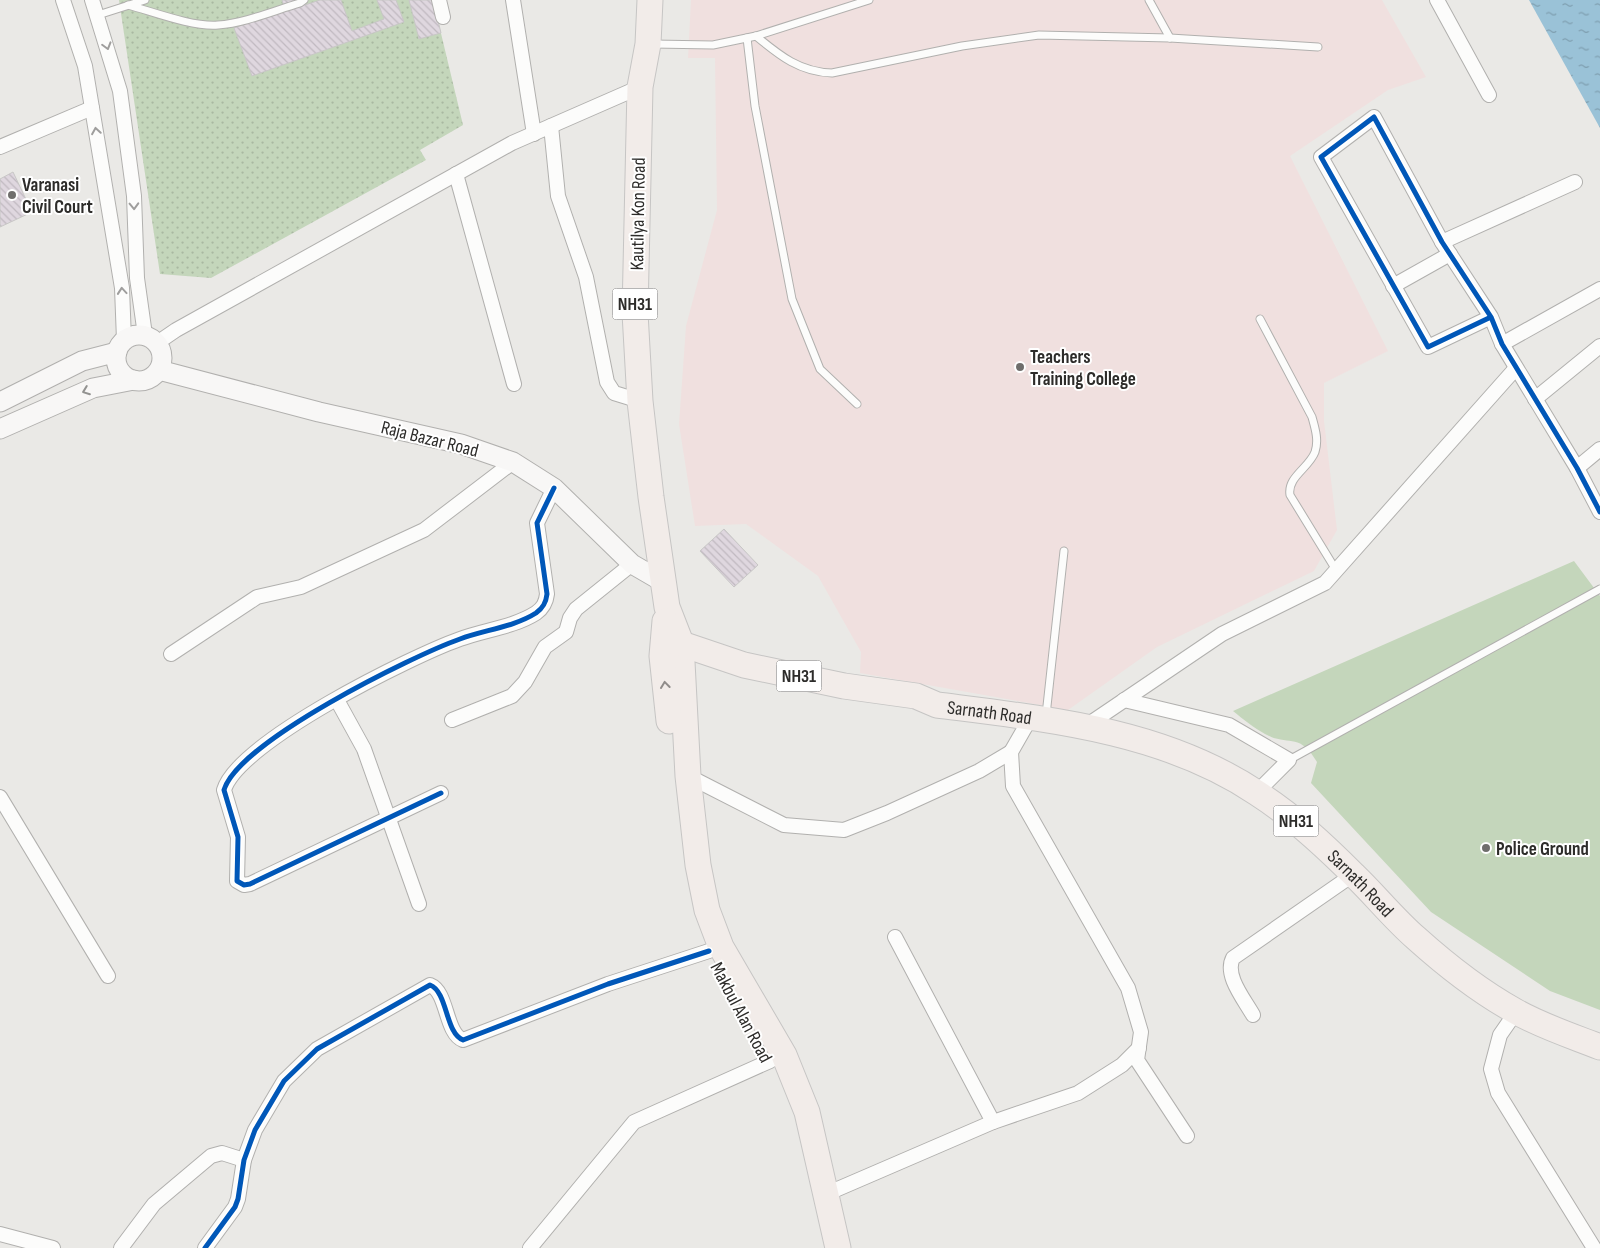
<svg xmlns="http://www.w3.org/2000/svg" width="1600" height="1248" viewBox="0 0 1600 1248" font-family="'Sofia Sans Condensed',sans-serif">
<defs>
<pattern id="grass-dots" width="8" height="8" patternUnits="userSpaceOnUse" patternTransform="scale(1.25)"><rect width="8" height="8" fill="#c4d6bb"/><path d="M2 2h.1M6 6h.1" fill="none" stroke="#a9b8a1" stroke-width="1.8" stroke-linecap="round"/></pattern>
<pattern id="water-ripples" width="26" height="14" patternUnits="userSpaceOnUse" patternTransform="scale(1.25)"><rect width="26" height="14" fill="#9ac2d7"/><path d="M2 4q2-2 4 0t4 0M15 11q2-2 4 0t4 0" fill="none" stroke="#7e9eaf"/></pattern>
<pattern id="building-back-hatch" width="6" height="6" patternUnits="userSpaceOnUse" patternTransform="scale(1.25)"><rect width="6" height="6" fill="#dfd7df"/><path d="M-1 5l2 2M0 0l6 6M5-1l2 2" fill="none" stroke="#c0b9c0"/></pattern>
</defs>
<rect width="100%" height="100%" fill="#eae9e6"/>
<path fill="#f0e0df" d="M691 0H1382L1426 77 1388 90 1290 156 1388 351 1324 383V421L1337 530 1314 571 1157 647 1068 710 860 673 861 652 818 576 746 524 695 526 679 424 686 326 717 210 715 58H688Z"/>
<path fill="url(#grass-dots)" d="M119 0H433L463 125 420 150 426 160 211 278 160 274Z"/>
<path fill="#c4d6bb" d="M1574 561 1600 596V1010L1550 991 1431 912 1311 783 1317 762C1299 731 1289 747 1265 734 1254 728 1243 719 1233 711Z"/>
<path fill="url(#water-ripples)" d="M1529 0H1600V128Z"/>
<g fill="url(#building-back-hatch)" stroke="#c8c7c6">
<path d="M282 0H303L305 5 320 0H341L352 31 384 19 377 0H396L404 22 252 76 234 28 285 10Z"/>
<path d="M409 0H433L441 33 419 39Z"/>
<path d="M13 172 32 212 0 227V179Z"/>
<path d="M724 529 758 565 734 587 700 551Z"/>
</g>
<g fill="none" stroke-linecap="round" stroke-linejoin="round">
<g stroke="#b1b0ae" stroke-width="9">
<g id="lane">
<path d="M1149 0 1170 38"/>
<path d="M128 5C154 12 192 27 218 25 245 23 273 11 300 3L304 0"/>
<path d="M98 15 145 0"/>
<path d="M756 36C780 56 800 72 832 73L962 46 1039 35 1170 38 1318 47"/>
<path d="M747 38 755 106 792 299 820 369 857 404"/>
<path d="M653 44 713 45 756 36 869 0"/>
<path d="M1260 319 1312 417C1315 428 1319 440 1315 452 1309 468 1287 477 1290 495L1336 570"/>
<path d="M1046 715 1064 551"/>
<path d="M1289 760 1600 589"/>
</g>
</g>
<g stroke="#b1b0ae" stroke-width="16">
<g id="street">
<path d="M63 0 85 66 122 288 124 340"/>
<path d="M92 0 120 91 134 196 137 278 145 335"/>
<path d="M439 0 443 17"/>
<path d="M513 0 534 134"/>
<path d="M1437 0 1489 95"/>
<path d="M551 126 558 196 586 277 607 382 614 393 640 401"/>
<path d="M0 147 92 108"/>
<path d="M456 174 514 384"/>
<path d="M1442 242 1575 182"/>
<path d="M1393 286 1450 254"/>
<path d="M1491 317 1428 347 1321 157 1374 117 1442 242 1491 317 1502 344 1577 468 1600 512"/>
<path d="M157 343 176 330 512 143 640 87"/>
<path d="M1502 344 1600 289"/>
<path d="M1535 399 1600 346"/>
<path d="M1577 468 1600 449"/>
<path d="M171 654 257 597 301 587 424 530 513 462"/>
<path d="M337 700 364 749 419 904"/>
<path d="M1124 700 1229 725 1289 760 1257 792"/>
<path d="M1031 717 1011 752 1013 786 1128 988 1141 1032 1137 1060 1187 1136"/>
<path d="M452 720 512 696 525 682 545 647 566 632 570 618 576 609 632 564"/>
<path d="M1086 726 1222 634 1325 583 1516 368"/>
<path d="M688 776 784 825 844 830 887 813 979 771 1011 752"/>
<path d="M441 793 250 884 244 885 237 881 238 837 224 790C238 742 412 656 460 639 484 630 514 627 536 613 543 608 546 603 547 594L537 523 554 488"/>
<path d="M0 797 108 976"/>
<path d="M895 937 993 1122"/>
<path d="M1516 1012 1500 1035 1491 1069 1498 1093 1594 1248"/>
<path d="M1253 1015C1244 999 1224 975 1233 958L1354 874"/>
<path d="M826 1194 993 1122 1078 1093 1122 1065 1139 1048"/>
<path d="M0 1234 53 1248"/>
<path d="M121 1248 154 1204 211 1156 222 1153 244 1160"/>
<path d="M205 1248 235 1207 238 1199 244 1160 255 1130 284 1081 317 1049 430 985C448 992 445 1033 463 1040L608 984 709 951"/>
<path d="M530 1248 634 1122 770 1061"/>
</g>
</g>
<g stroke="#b1b0ae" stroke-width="21">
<g id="secondary">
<circle cx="139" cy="358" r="23"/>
<path d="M159 370 319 412 461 444 513 462 554 488 632 564 663 582"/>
<path d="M0 402 82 361 117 352"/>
<path d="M0 429 93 388 134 380"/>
</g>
</g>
<g stroke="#c6c5c4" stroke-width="27">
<g id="highway">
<path d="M650 0 648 44 640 87 635 313 640 401 651 497 667 607 681 643 688 776 698 865 707 910 721 947 784 1055 807 1112 838 1248"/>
<path d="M665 621 662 656 669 721"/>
<path id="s1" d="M667 639 744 665 844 686 916 696 937 705C1047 719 1163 730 1257 793 1293 816 1324 845 1354 875 1375 895 1394 919 1416 938 1446 965 1479 991 1515 1011 1541 1026 1572 1036 1600 1047"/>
</g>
</g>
<use href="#lane" stroke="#fcfcfb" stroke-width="7"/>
<use href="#street" stroke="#fcfcfb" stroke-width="14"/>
<use href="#secondary" stroke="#f8f7f6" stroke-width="19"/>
<use href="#highway" stroke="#f2ece9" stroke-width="25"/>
<g stroke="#fff" stroke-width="8">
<g id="cycleway">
<path d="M1491 317 1428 347 1321 157 1374 117 1442 242 1491 317 1502 344 1577 468 1600 512"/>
<path d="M441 793 250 884 244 885 237 881 238 837 224 790C238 742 412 656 460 639 484 630 514 627 536 613 543 608 546 603 547 594L537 523 554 488"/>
<path d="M205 1248 235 1207 238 1199 244 1160 255 1130 284 1081 317 1049 430 985C448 992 445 1033 463 1040L608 984 709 951"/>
</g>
</g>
<use href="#cycleway" stroke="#0057b8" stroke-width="5"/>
</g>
<defs><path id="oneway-chevron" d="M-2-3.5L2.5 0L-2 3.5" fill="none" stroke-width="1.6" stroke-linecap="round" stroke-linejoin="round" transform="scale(1.25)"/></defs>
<g stroke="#9f9e9d">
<use href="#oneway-chevron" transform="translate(107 46) rotate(74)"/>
<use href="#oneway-chevron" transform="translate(96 131) rotate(-99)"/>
<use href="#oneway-chevron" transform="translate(134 206) rotate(88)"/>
<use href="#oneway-chevron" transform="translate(122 291) rotate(-95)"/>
</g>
<use stroke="#929290" href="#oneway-chevron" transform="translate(86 391) rotate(159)"/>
<use stroke="#908c8a" href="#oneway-chevron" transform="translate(665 685) rotate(-97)"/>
<g fill="#6f6e6c" stroke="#fff" stroke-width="2">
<circle cx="12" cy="195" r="5"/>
<circle cx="1020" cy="367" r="5"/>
<circle cx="1486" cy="848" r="5"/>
</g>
<g text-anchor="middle" stroke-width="4" stroke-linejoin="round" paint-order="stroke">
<g fill="#fff" stroke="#6c6b6a" stroke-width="1">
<rect x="612.5" y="288.5" width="45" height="31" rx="4"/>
<rect x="776.5" y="660.5" width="45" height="31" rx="4"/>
<rect x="1273.5" y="805.5" width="45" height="31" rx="4"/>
</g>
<g font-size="18" font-weight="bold" fill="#2d2c2a">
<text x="635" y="310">NH31</text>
<text x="799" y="682">NH31</text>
<text x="1296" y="827">NH31</text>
</g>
<g font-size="19" font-weight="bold" fill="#2d2c2a" stroke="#fff" text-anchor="start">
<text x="22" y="191">Varanasi<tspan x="22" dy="22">Civil Court</tspan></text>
<text x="1030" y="363">Teachers<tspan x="1030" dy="22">Training College</tspan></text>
<text x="1496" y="855">Police Ground</text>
</g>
<g font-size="19" fill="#2d2c2a" stroke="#fff">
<text transform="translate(637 214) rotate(-89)" y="7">Kautilya Kon Road</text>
<text transform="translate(430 438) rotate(14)" y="7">Raja Bazar Road</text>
<text dy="7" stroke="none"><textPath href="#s1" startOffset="332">Sarnath Road</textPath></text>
<text dy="7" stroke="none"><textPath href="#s1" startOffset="752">Sarnath Road</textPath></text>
<text transform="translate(742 1012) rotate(62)" y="7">Makbul Alan Road</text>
</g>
</g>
</svg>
